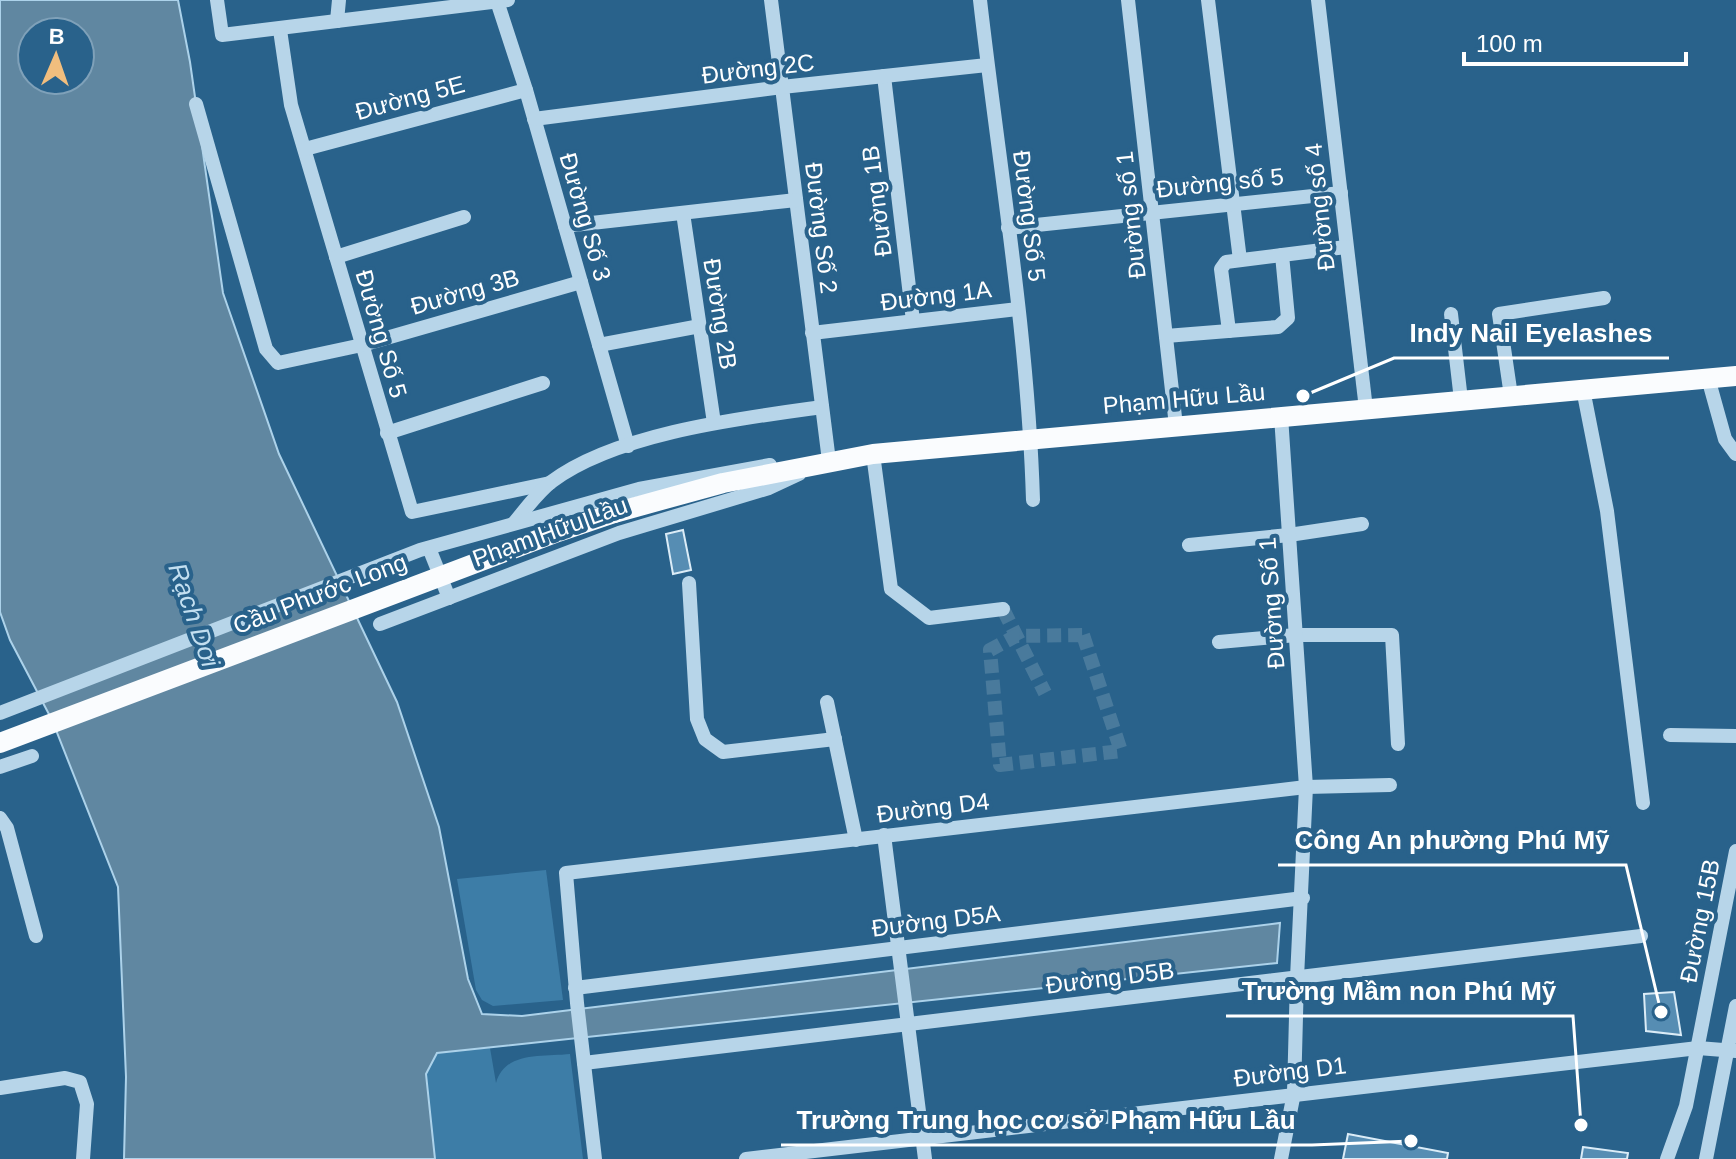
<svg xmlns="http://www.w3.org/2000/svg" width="1736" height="1159" viewBox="0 0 1736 1159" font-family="Helvetica,sans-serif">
<rect width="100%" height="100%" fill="#29628b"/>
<g fill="#3d7da7">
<path d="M546 870 563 1000 493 1006 482 1000 476 990 457 879Z"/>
<path d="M490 1048 496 1083C505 1051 542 1057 570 1054L583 1159H435L426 1074 437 1053Z"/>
</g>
<path fill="#6087a1" stroke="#acd2ea" stroke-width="2" fill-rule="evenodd" d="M0 0H178L190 62 223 293 279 454 397 702 439 827 468 979 482 1014 522 1016 1280 923 1277 963 437 1053 426 1074 435 1159H124L126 1077 118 887 52 720 10 640 0 612ZM32 32H80V80H32Z"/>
<g fill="#568db3" stroke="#dbecf7" stroke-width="2">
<path d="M683 530 691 570 673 574 666 534Z"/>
<path d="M1674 992 1681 1035 1646 1031 1644 994Z"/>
<path d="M1348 1134 1448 1153 1447 1159H1343Z"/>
<path d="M1583 1147 1628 1153 1627 1159H1581Z"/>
</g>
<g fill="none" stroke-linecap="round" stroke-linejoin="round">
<g stroke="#497a9c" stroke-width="14" stroke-dasharray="14 7" stroke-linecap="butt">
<path d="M1003 609 1045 693"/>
<path d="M1083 635 1121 751 1000 765 990 650 1016 636Z"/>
</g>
<g stroke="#b7d5e9" stroke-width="14">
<path d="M217 0 222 35 508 0"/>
<path d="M771 0 829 461"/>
<path d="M980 0C999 166 1028 333 1033 500"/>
<path d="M1128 0 1176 426"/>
<path d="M1208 0 1240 260"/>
<path d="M1318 0 1366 409"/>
<path d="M497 1 526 90 628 446"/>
<path d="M337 21 339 0"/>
<path d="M280 30 291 105 412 512 550 483"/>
<path d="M884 76 913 321"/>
<path d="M196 104 266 349 278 363 362 345 581 282"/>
<path d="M534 119 782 87 987 65"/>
<path d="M305 149 526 90"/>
<path d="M683 213 714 423"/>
<path d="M565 226 796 200"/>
<path d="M1008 228 1341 193"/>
<path d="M336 257 464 217"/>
<path d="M1451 314 1461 400"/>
<path d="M1229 331 1221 269 1226 262 1282 255"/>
<path d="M812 333 1018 309"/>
<path d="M1166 336 1278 327 1288 318 1282 255 1346 247"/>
<path d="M599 345 700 326"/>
<path d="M1708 378 1725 439 1736 454"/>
<path d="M1583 389 1607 511 1643 803"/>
<path d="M1511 396 1499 314 1604 298"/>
<path d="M387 433 543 383"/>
<path d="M873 454 891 589 929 618 1003 609"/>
<path d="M514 523C525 510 537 493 551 482 616 433 742 418 822 407"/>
<path d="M1189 545 1289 535 1362 524"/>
<path d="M429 548 449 598"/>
<path d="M689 583 697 719 705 739 723 752 835 739"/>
<path d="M380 624 619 533 769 488 799 474"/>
<path d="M1219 642 1296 635H1392L1398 744"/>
<path d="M827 702 856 840"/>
<path d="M0 713 420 550 639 489 770 465"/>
<path d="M1670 735 1736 736"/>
<path d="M0 767 32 756"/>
<path d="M0 818 7 828 36 936"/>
<path d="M884 835 925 1159"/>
<path d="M575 988 1303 898"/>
<path d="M584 1063 1641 936"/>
<path d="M0 1088 65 1078 80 1082 87 1104 83 1159"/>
<path d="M595 1159 577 1003 566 873 1306 787 1390 785"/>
<path d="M746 1159 1698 1048 1736 1051"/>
<path d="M1281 1159 1294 1093 1297 978 1306 787 1281 416"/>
<path d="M1667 1159 1686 1106 1736 851"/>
<path d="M1706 1159 1736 1006"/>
</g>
<path stroke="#fafcfe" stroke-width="20" d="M614 513 723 483 873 454 1736 376"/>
<path stroke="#fafcfe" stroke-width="20" d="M0 743 558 532 614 513"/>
</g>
<g text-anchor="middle" stroke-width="8" stroke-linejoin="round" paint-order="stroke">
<g font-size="24" fill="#fff" stroke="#29628b">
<text transform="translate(758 69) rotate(-7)" y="8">Đường 2C</text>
<text transform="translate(410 98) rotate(-15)" y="8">Đường 5E</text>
<text transform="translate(1220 183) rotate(-6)" y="8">Đường số 5</text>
<text transform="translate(877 201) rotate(-97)" y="8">Đường 1B</text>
<text transform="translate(1320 207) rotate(-96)" y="8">Đường số 4</text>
<text transform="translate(1131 215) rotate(-96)" y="8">Đường số 1</text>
<text transform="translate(1029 216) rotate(83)" y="8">Đường Số 5</text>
<text transform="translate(585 217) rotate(74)" y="8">Đường Số 3</text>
<text transform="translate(821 228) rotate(83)" y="8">Đường Số 2</text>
<text transform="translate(465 292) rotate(-16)" y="8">Đường 3B</text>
<text transform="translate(936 296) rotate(-7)" y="8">Đường 1A</text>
<text transform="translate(720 314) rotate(81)" y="8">Đường 2B</text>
<text transform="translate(381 334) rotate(74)" y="8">Đường Số 5</text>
<text transform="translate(1184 399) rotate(-5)" y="8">Phạm Hữu Lầu</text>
<text transform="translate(550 532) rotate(-20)" y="8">Phạm Hữu Lầu</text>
<text transform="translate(320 594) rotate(-21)" y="8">Cầu Phước Long</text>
<text transform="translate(1272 603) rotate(-94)" y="8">Đường Số 1</text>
<text transform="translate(933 808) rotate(-7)" y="8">Đường D4</text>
<text transform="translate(936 921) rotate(-7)" y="8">Đường D5A</text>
<text transform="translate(1700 921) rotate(-79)" y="8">Đường 15B</text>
<text transform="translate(1110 978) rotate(-7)" y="8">Đường D5B</text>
<text transform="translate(1290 1072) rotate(-7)" y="8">Đường D1</text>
</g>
<g font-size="26" font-style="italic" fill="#c3dff0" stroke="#29628b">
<text transform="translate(194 615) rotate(71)" y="9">Rạch Dơi</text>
</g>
</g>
<path fill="none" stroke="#fff" stroke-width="3" d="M1303 396L1394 358H1669M1661 1012L1626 865H1278M1581 1125L1573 1016H1226M1411 1141L1312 1145H781"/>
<g fill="#fff" stroke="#29628b" stroke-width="3">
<circle cx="1303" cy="396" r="8"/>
<circle cx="1661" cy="1012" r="8"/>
<circle cx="1581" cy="1125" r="8"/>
<circle cx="1411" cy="1141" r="8"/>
</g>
<g font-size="26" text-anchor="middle" font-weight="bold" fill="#fff" stroke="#29628b" stroke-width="8" stroke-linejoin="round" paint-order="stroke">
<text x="1531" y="342">Indy Nail Eyelashes</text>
<text x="1452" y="849">Công An phường Phú Mỹ</text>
<text x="1399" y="1000">Trường Mầm non Phú Mỹ</text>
<text x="1046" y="1129">Trường Trung học cơ sở Phạm Hữu Lầu</text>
</g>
<g transform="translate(56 56) rotate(2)"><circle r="38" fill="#29628b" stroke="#7fa1b9" stroke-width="2"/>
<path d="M0-6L14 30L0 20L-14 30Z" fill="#f1be7e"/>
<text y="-12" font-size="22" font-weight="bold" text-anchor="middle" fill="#ffffff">B</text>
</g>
<path d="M1464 52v12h222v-12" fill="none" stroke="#ffffff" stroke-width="4"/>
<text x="1476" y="52" font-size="24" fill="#ffffff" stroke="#29628b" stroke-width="6" paint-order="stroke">100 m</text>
</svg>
